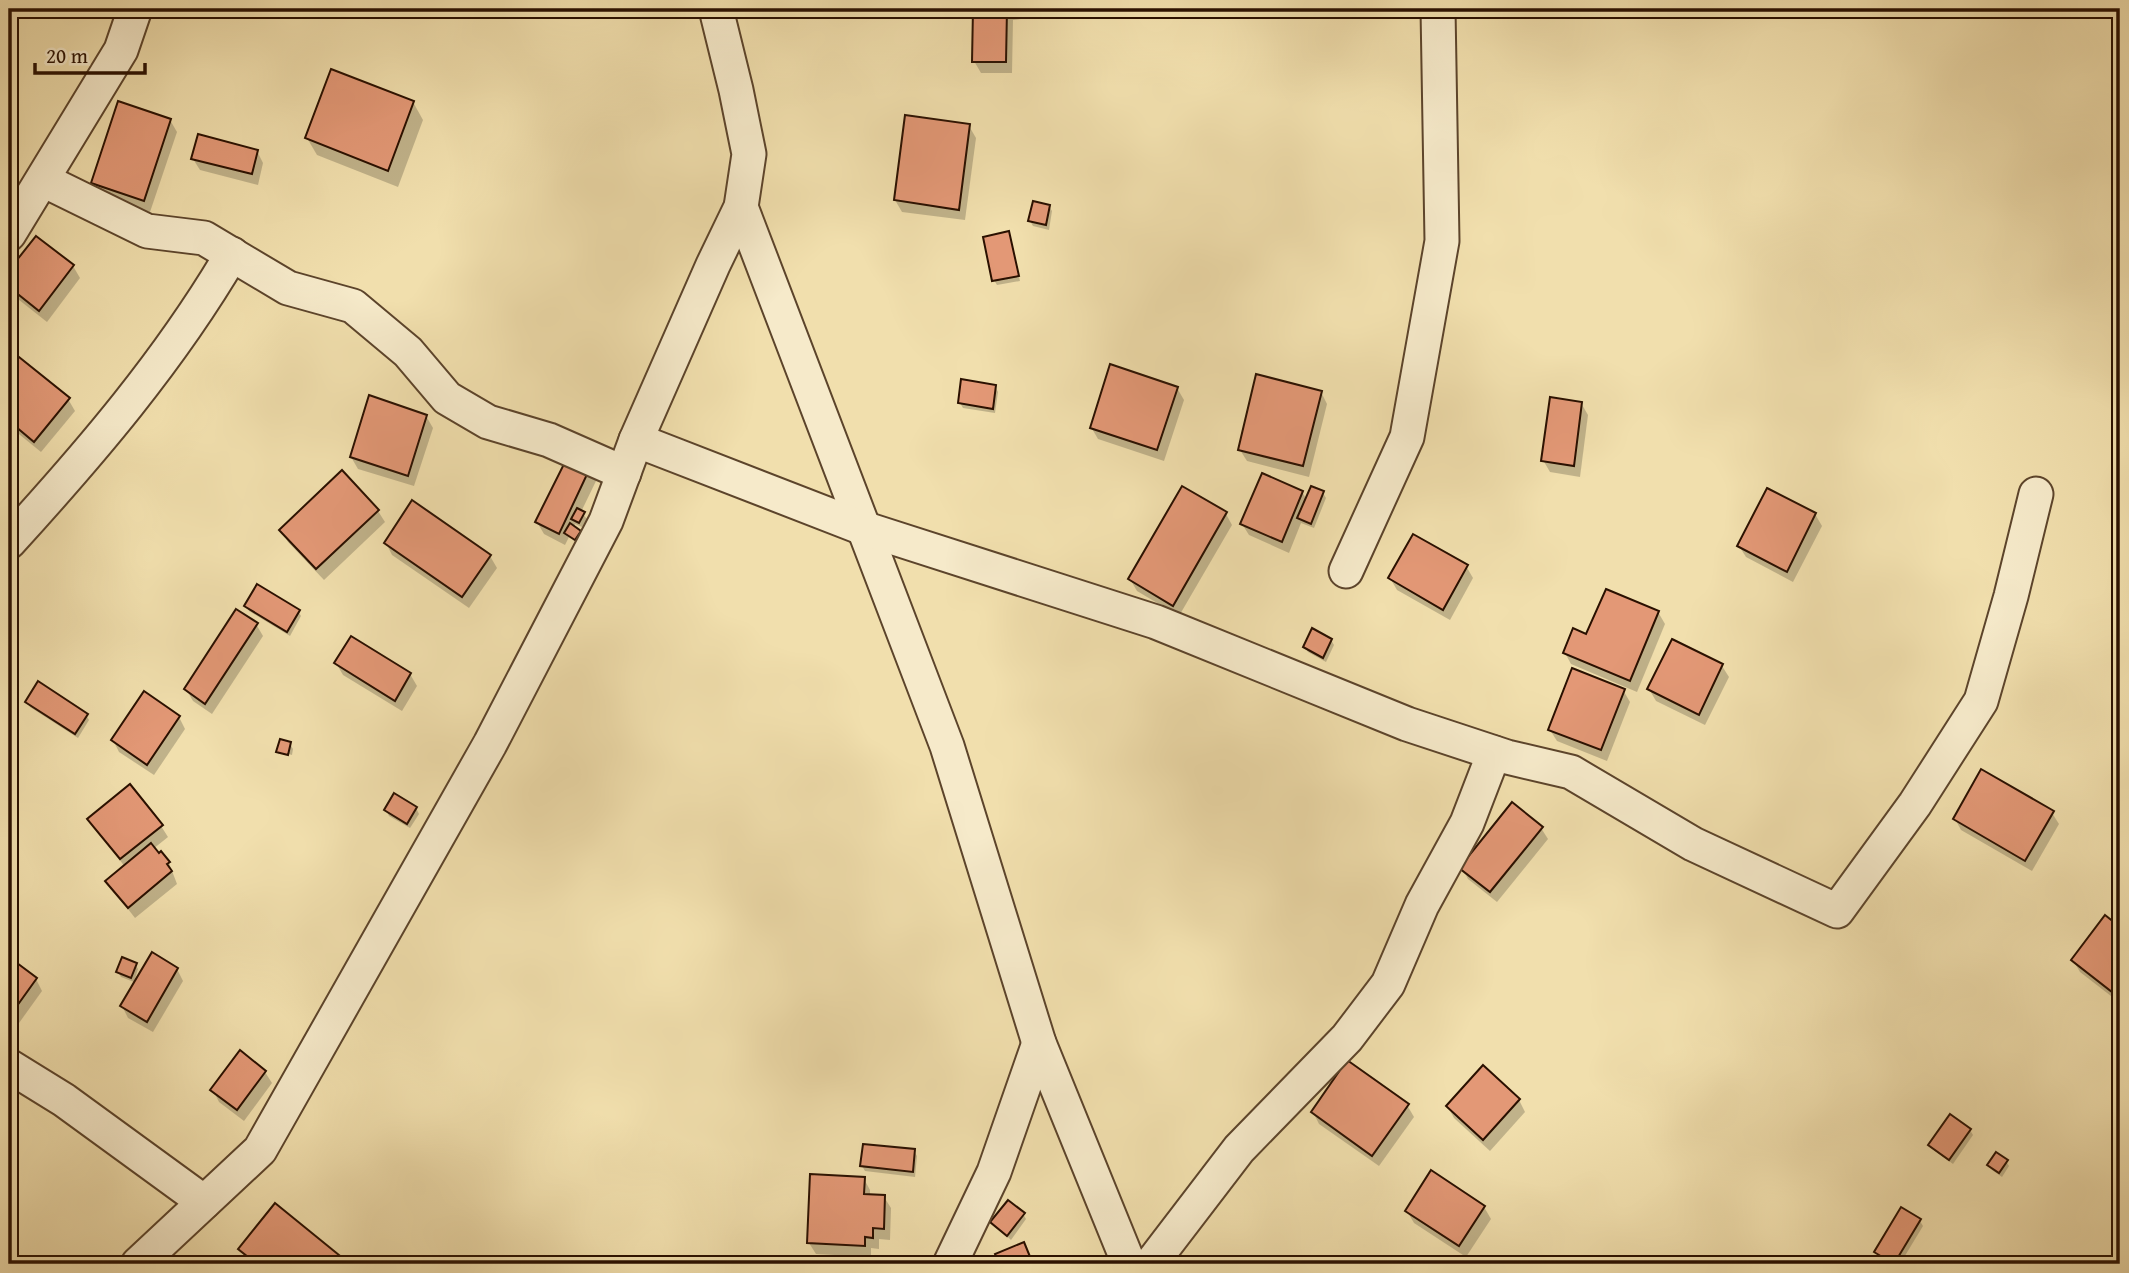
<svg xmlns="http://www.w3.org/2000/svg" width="2129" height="1273" viewBox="0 0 2129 1273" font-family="'Gentium Book Plus',serif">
<rect width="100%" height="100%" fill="#f1dfad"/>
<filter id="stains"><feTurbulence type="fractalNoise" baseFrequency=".00286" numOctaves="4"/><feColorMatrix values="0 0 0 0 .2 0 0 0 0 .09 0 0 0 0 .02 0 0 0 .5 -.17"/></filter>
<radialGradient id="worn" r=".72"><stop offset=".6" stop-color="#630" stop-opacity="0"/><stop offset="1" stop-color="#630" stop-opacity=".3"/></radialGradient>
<g fill="#0003">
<path d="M924 9H965V15L927 18Z"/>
<path d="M975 9H1021V19L1013 20 1012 73H981L974 61Z"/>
<path d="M413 102 423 120 398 187 317 155 307 138Z"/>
<path d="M170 120 177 132 150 212 99 195 93 183Z"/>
<path d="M969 126 976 138 965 220 902 212 895 200Z"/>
<path d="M257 151 263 163 258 185 200 170 193 159Z"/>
<path d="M1049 206 1052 211 1049 230 1033 226 1030 221Z"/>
<path d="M1008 233 1020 281 997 285 994 280Z"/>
<path d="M36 238 73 266 80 278 47 322 9 292V273Z"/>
<path d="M9 351 68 399 75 411 41 452 9 426Z"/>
<path d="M995 386 998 392 995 413 963 408 960 403Z"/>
<path d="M1177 388 1184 400 1164 461 1098 439 1091 427Z"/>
<path d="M1321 392 1327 404 1309 477 1247 461 1240 450Z"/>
<path d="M1581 403 1588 415 1580 477 1550 472 1543 460Z"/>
<path d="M426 416 433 428 414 486 358 469 351 457Z"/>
<path d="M589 470 596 481 581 512 587 519 582 527 575 524 574 528 583 537 578 544 569 537 565 545 544 534 537 522Z"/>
<path d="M1302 492 1307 500 1323 493 1326 498 1314 528 1301 523 1289 553 1249 535 1242 524Z"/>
<path d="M378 511 385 522 324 580 288 542 281 530Z"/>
<path d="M1226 514 1232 525 1179 616 1137 591 1130 579Z"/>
<path d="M1815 514 1822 526 1793 582 1746 557 1739 546Z"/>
<path d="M386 543 490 556 497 568 469 608 392 555Z"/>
<path d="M1466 566 1473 578 1450 620 1397 590 1390 578Z"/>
<path d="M246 606 298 611 301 616 290 636 249 611Z"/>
<path d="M1658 612 1665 624 1637 692 1571 664 1565 653Z"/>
<path d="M256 624 263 636 212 714 193 701 186 689Z"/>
<path d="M1331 640 1334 645 1326 662 1308 652 1305 647Z"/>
<path d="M1673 641 1722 666 1729 677 1705 725 1656 701 1649 689Z"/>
<path d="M336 663 410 674 417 686 402 711 343 675Z"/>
<path d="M1623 690 1630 702 1607 761 1557 741 1550 730Z"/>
<path d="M27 702 86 715 89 720 78 738 30 707Z"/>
<path d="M179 717 185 729 154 775 119 752 113 740Z"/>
<path d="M290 744 293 749 292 755 279 751V755L278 752Z"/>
<path d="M416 808 419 814 410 828 389 816 386 810Z"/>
<path d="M2052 813 2059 824 2032 871 1961 830 1955 819Z"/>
<path d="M90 820 161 826 168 837 153 849 159 855 161 853 169 863 177 884 135 918 107 882 125 867Z"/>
<path d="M1541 828 1548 839 1497 902 1468 879 1462 868Z"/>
<path d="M2106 918 2120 929V1003L2080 972 2073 960Z"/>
<path d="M9 959 36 979 42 991 9 1037Z"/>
<path d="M135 964 138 969 134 982 121 977 118 972Z"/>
<path d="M177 969 183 981 153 1032 128 1018 122 1006Z"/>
<path d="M265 1072 272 1083 244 1121 219 1102 213 1090Z"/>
<path d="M1519 1100 1525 1112 1490 1151 1454 1118 1448 1107Z"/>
<path d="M1407 1105 1414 1117 1379 1166 1319 1124 1313 1112Z"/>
<path d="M1970 1130 1973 1135 1953 1164 1934 1150 1930 1145Z"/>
<path d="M914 1151 917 1156 915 1177 865 1171 862 1166Z"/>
<path d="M2006 1161 2009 1166 2002 1177 1992 1170 1989 1165Z"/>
<path d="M864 1179 870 1190V1196L884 1197 891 1208 890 1240 879 1239V1249L871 1248V1257L816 1254 809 1243Z"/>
<path d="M276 1205 348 1264H249L240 1249Z"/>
<path d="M1484 1207 1491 1219 1466 1257 1414 1223 1407 1211Z"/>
<path d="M1023 1214 1026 1219 1011 1240 992 1222Z"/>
<path d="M1920 1221 1923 1226 1900 1264H1891L1879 1257 1876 1252Z"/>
</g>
<g fill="#e39876" stroke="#2a1000" stroke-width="2">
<path d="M922 9H963L964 10 922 13Z"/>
<path d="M973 9H1007L1006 62H972Z"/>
<path d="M331 69 414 101 388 171 305 138Z"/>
<path d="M118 101 171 119 144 201 91 183Z"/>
<path d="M905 115 970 124 959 210 894 200Z"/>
<path d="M198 134 258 150 252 174 191 159Z"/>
<path d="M1033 201 1050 205 1046 225 1028 221Z"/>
<path d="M1009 231 1019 276 992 281 983 237Z"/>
<path d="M36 236 74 265 39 311 9 287V270Z"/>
<path d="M9 349 70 398 34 442 9 421Z"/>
<path d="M1110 364 1178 387 1157 450 1090 428Z"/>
<path d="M1256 374 1322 391 1303 466 1238 450Z"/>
<path d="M961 379 996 385 993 409 958 403Z"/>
<path d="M369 395 427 415 408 476 350 457Z"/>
<path d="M1550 397 1582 402 1574 466 1541 461Z"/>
<path d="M567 458 590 468 559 534 535 522Z"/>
<path d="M342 470 379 510 316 569 279 530Z"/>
<path d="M1262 473 1303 491 1282 542 1240 524Z"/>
<path d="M1182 486 1227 512 1173 606 1128 579Z"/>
<path d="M1311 486 1324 491 1311 524 1297 518Z"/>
<path d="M1767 488 1816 513 1787 572 1737 546Z"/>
<path d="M412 500 491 555 462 597 384 543Z"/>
<path d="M577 508 585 512 579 523 571 519Z"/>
<path d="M570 523 581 531 575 540 564 533Z"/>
<path d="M1413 534 1468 565 1443 610 1388 578Z"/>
<path d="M257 584 300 610 287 632 244 606Z"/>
<path d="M1606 589 1659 611 1630 681 1563 653 1573 628 1586 634Z"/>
<path d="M236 609 258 623 205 704 184 689Z"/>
<path d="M1312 628 1332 639 1323 658 1303 647Z"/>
<path d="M351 636 411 673 395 701 334 663Z"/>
<path d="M1672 639 1723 664 1699 715 1647 689Z"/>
<path d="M1572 668 1625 689 1601 750 1548 730Z"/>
<path d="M38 681 88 714 75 734 25 702Z"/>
<path d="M144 691 180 716 147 765 111 740Z"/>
<path d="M280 739 291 742 288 755 276 752Z"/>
<path d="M1981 769 2054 811 2025 861 1953 819Z"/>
<path d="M130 784 163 825 120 859 87 819Z"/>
<path d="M394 793 417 807 407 824 384 810Z"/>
<path d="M1512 802 1543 827 1490 892 1459 868Z"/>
<path d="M151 843 159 853 161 851 170 862 167 864 172 871 128 908 105 881Z"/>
<path d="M2105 915 2120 927V982L2112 992 2071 960Z"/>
<path d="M152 952 178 968 147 1022 120 1006Z"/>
<path d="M9 957 37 978 9 1017Z"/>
<path d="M122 957 137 963 131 978 116 972Z"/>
<path d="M240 1050 266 1071 237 1110 210 1090Z"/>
<path d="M1347 1060 1409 1104 1372 1156 1311 1112Z"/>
<path d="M1483 1065 1520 1099 1483 1140 1446 1106Z"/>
<path d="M1950 1114 1971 1129 1949 1160 1928 1145Z"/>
<path d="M863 1144 915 1149 913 1172 860 1166Z"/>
<path d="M1996 1152 2008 1160 1999 1173 1987 1165Z"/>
<path d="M1431 1170 1485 1206 1459 1246 1405 1211Z"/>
<path d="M810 1174 865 1177 864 1194 885 1195 884 1229 873 1228V1238L865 1237V1246L807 1243Z"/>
<path d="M1008 1200 1025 1213 1007 1236 990 1222Z"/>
<path d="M275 1203 350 1264H257L238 1249Z"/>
<path d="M1901 1207 1921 1219 1894 1264 1874 1252Z"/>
<path d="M1024 1242 1033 1264H999L995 1254Z"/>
<path d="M787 1258 813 1263 812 1264H786Z"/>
</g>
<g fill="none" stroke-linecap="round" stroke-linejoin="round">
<g stroke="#5c442b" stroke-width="37">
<g id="minor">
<path d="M43 180 147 231 204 238 288 288 353 306 408 352 447 398 488 422 549 440 624 473"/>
<path d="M741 207 947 746 1039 1043 1129 1264"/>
<path d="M9 234 121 50 135 9"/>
<path d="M636 440 863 528 1156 622 1407 724 1507 757 1571 772 1693 844 1837 911 1915 804 1981 701 2011 596 2036 494"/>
<path d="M9 542C91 452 170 360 232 254"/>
<path d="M1346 571 1407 437 1442 241 1438 9"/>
<path d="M9 1066 64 1100 204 1202"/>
<path d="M138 1264 260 1150 490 744 606 521 636 440 713 265 741 207 749 154 736 90 716 9"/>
<path d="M950 1264 994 1172 1039 1043"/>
<path d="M1151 1264 1239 1149 1347 1038 1388 984 1422 905 1467 823 1494 753"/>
</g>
</g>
<use href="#minor" stroke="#f6eaca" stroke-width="33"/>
</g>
<rect width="2129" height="1273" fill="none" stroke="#f1dfad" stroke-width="35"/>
<rect x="10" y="10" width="2108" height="1252" fill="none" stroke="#2a1000" stroke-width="3.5"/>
<rect x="18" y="18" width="2094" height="1238" fill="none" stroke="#2a1000" stroke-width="2"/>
<path d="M35 63v10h110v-10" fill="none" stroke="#2a1000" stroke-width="3.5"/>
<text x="46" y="63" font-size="21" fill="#2a1000" stroke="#f6eaca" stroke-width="5" paint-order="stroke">20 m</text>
<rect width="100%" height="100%" filter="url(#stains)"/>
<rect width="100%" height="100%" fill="url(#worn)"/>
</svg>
